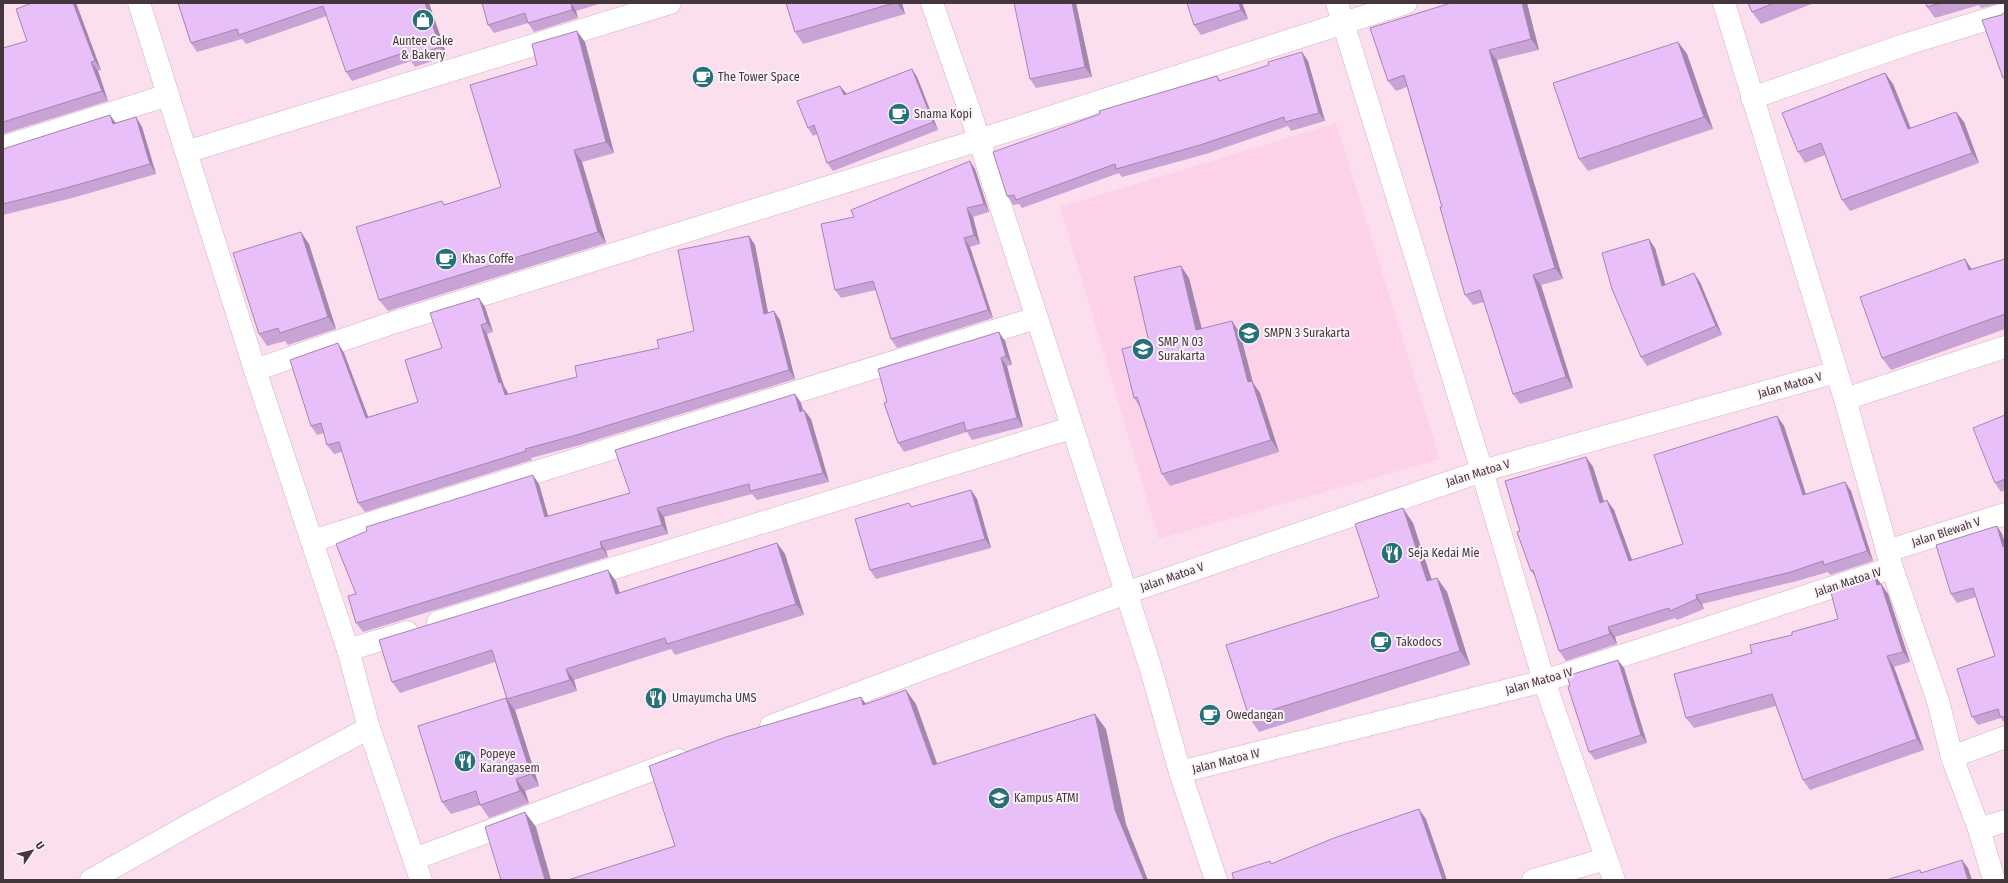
<svg xmlns="http://www.w3.org/2000/svg" width="2008" height="883" viewBox="0 0 2008 883" font-family="'Fira Sans Condensed',sans-serif">
<rect width="100%" height="100%" fill="#fcdfef"/>
<path fill="#fdd2e9" d="M1336 123 1440 459 1159 539 1060 207Z"/>
<g fill="none" stroke-linecap="round" stroke-linejoin="round">
<g stroke="#d2afc2" stroke-width="23">
<g id="minor">
<path d="M139 3 255 370 348 650 369 728 421 880"/>
<path d="M932 3 972 118 1150 666 1180 772 1216 880"/>
<path d="M1337 3 1482 471 1544 681 1614 880"/>
<path d="M1724 3 1845 399 1892 568 1938 701 1952 757 1979 829 1994 880"/>
<path d="M1752 98 1907 44 2005 14"/>
<path d="M3 147 168 95"/>
<path d="M186 152 670 3"/>
<path d="M255 370 389 324 979 140 1406 3"/>
<path d="M1845 399 2005 347"/>
<path d="M312 541 1036 318"/>
<path d="M1887 551 2005 514"/>
<path d="M438 622 1071 428"/>
<path d="M348 650 407 632"/>
<path d="M771 726 1126 593 1482 471 1836 372"/>
<path d="M1952 757 2005 737"/>
<path d="M1180 772 1544 681 1892 568"/>
<path d="M1979 829 2005 821"/>
<path d="M414 859 679 760"/>
<path d="M91 880 194 822 369 728"/>
<path d="M1533 880 1606 859"/>
</g>
</g>
<use href="#minor" stroke="#fff" stroke-width="22"/>
</g>
<g fill="#c8a4d6">
<path d="M32 3H76L101 70 98 71 108 101 3 134V48L27 41Z"/>
<path d="M178 3H429L447 56 415 67 411 61 352 81 346 72 327 16 246 44 242 39 197 52 191 43Z"/>
<path d="M482 3H602L576 11 578 18 534 32 528 23 494 33 488 25Z"/>
<path d="M786 3H902L905 14 803 44 795 32Z"/>
<path d="M1076 3 1092 77 1036 88 1030 79Z"/>
<path d="M1242 3 1248 19 1201 35 1194 25Z"/>
<path d="M1451 3H1527L1539 50 1497 60 1563 279 1541 285 1573 388 1520 404 1513 394 1484 302 1473 305 1465 295 1442 207 1407 87 1396 91 1388 81Z"/>
<path d="M1748 3H1814L1761 24 1752 12Z"/>
<path d="M1926 3H2002L1981 8 1979 5 1935 18 1927 7Z"/>
<path d="M585 42 614 153 582 162 606 243 388 311 379 300 445 205 501 187 537 65Z"/>
<path d="M1678 42 1687 54 1713 129 1588 171 1579 159Z"/>
<path d="M1308 61 1325 121 1291 131 1288 126 1206 154 1122 177 1119 173 1022 208 1019 204 1013 205 1007 196 1217 76 1220 81Z"/>
<path d="M912 69 917 77 938 130 833 171 827 163 817 134 813 136 808 128 846 94Z"/>
<path d="M1885 73 1893 84 1911 128 1956 112 1964 122 1979 163 1850 211 1842 200 1825 155 1805 163 1798 152Z"/>
<path d="M110 115 116 123 136 117 142 127 156 174 72 198 3 215V149Z"/>
<path d="M975 169 989 212 973 217 980 244 970 247 993 318 897 348 891 339 876 290 841 298 835 290 854 217Z"/>
<path d="M749 236 755 245 768 313 774 311 780 320 795 379 580 445 531 458 532 460 365 512 358 503 342 452 334 454 327 445 324 433 317 435 311 426 344 353 368 417 418 402 442 348 485 307 493 332 487 334 504 386 507 391 508 394 577 377 659 348 694 331Z"/>
<path d="M309 244 336 329 288 345 285 341 267 346 259 334Z"/>
<path d="M1655 248 1666 285 1700 282 1722 335 1647 366 1641 357Z"/>
<path d="M1965 259 1971 269 2005 259V329L1891 370 1882 358Z"/>
<path d="M1189 278 1202 329 1240 333 1253 383 1260 393 1279 452 1170 486 1162 474 1140 407 1134 398 1149 342Z"/>
<path d="M1005 341 1012 365 1007 366 1023 427 972 440 967 432 904 452 898 443 887 402Z"/>
<path d="M795 394 801 403 803 410H804L811 419 829 482 757 500 752 494 664 517 668 534 606 551 608 557 363 632 356 623V594L539 484 548 516 630 493Z"/>
<path d="M2005 415V490L2001 492 1995 483Z"/>
<path d="M1777 416 1784 426 1806 494 1845 482 1851 491 1873 561 1830 575 1828 572 1797 581 1702 604 1704 609 1677 620 1675 618 1615 637 1617 644 1566 661 1559 651 1536 578 1531 571 1520 531 1586 457 1593 467 1604 501 1614 510 1632 560 1683 544Z"/>
<path d="M971 490 977 499 991 548 876 579 870 570 909 503 912 507Z"/>
<path d="M1413 523 1432 580 1437 578 1447 592 1470 665 1259 732 1249 717 1379 597Z"/>
<path d="M1997 526 2002 534 2005 543V724L2001 718 1978 725 1972 717 1995 656 1976 597 1957 603 1951 594Z"/>
<path d="M777 543 785 554 804 615 675 655 671 649 574 680 577 691 515 710 539 786 525 791 529 803 489 818 480 805 451 814 442 802 507 699 495 662 400 693 392 682 616 581 620 593Z"/>
<path d="M1874 574 1888 594 1910 662 1894 667 1924 750 1810 790 1803 780 1776 706 1694 728 1686 718 1752 653 1792 635 1838 619Z"/>
<path d="M1624 668 1647 743 1595 760 1589 752Z"/>
</g>
<g fill="#a386ae">
<path d="M73 3H76L101 70 95 61Z"/>
<path d="M425 3H429L447 56 440 47Z"/>
<path d="M571 3 576 11 578 18 572 10Z"/>
<path d="M897 3H902L905 14Z"/>
<path d="M1072 3H1076L1092 77 1085 67Z"/>
<path d="M1239 3H1242L1248 19 1241 10Z"/>
<path d="M1522 3H1527L1539 50 1531 39Z"/>
<path d="M577 31 585 42 614 153 606 142Z"/>
<path d="M1678 42 1687 54 1713 129 1704 117Z"/>
<path d="M1489 50 1497 60 1563 279 1555 268Z"/>
<path d="M1302 52 1308 61 1325 121 1319 113Z"/>
<path d="M91 62 98 71 108 101 102 91Z"/>
<path d="M912 69 917 77 938 130 933 122Z"/>
<path d="M1885 73 1893 84 1915 140 1908 129Z"/>
<path d="M840 86 846 93 849 103 844 95Z"/>
<path d="M1956 112 1964 122 1979 163 1972 153Z"/>
<path d="M110 115 116 124H113Z"/>
<path d="M136 117 142 127 156 174 150 164Z"/>
<path d="M574 150 582 162 606 243 598 232Z"/>
<path d="M970 161 975 169 989 212 984 204Z"/>
<path d="M967 208 973 217 980 244 974 235Z"/>
<path d="M301 232 309 244 336 329 328 317Z"/>
<path d="M749 236 755 245 770 323 764 314Z"/>
<path d="M964 238 970 247 993 318 988 310Z"/>
<path d="M1649 239 1655 248 1668 295 1662 286Z"/>
<path d="M1965 259 1973 271 1969 270Z"/>
<path d="M1181 266 1189 278 1205 342 1196 330Z"/>
<path d="M1694 273 1700 282 1722 335 1716 326Z"/>
<path d="M1533 275 1541 285 1573 388 1566 377Z"/>
<path d="M479 298 485 307 493 332 487 323Z"/>
<path d="M774 311 780 320 795 379 789 370Z"/>
<path d="M1232 321 1240 333 1253 383 1260 393 1279 452 1271 440 1248 382Z"/>
<path d="M481 325 487 334 504 386 507 391 511 404 505 395 499 383Z"/>
<path d="M999 332 1005 341 1012 365 1006 356Z"/>
<path d="M338 343 344 353 372 427 366 418Z"/>
<path d="M1001 358 1007 366 1023 427 1017 418Z"/>
<path d="M795 394 801 403 806 420 800 412Z"/>
<path d="M804 410 811 419 829 482 823 473Z"/>
<path d="M1777 416 1784 426 1809 504 1803 495Z"/>
<path d="M1586 457 1593 467 1607 512 1600 503Z"/>
<path d="M533 475 539 484 551 526 545 517Z"/>
<path d="M1845 482 1851 491 1873 561 1867 551Z"/>
<path d="M971 490 977 499 991 548 985 539Z"/>
<path d="M1607 500 1614 510 1636 571 1629 561Z"/>
<path d="M657 508 664 517 668 534 662 525Z"/>
<path d="M1403 508 1413 523 1437 596 1427 581Z"/>
<path d="M1997 526 2002 534 2005 543V550L2003 547Z"/>
<path d="M600 542 606 551 608 557 602 548Z"/>
<path d="M777 543 785 554 804 615 796 604Z"/>
<path d="M608 570 616 581 623 605 616 594Z"/>
<path d="M1874 574 1888 594 1910 662 1903 652 1877 585Z"/>
<path d="M1437 578 1447 592 1470 665 1460 651Z"/>
<path d="M1696 595 1702 604 1704 609 1697 599Z"/>
<path d="M1608 627 1615 637 1617 644 1610 634Z"/>
<path d="M1887 656 1894 667 1924 750 1917 739Z"/>
<path d="M1618 660 1624 668 1647 743 1641 735Z"/>
<path d="M566 669 574 680 577 691 570 680Z"/>
<path d="M906 690 916 704 943 780 933 765Z"/>
<path d="M861 697 871 711 863 705Z"/>
<path d="M506 698 515 710 539 786 531 774Z"/>
<path d="M1095 714 1106 729 1126 824 1148 880H1144L1115 810Z"/>
<path d="M516 779 525 791 529 803 520 791Z"/>
<path d="M1419 809 1426 819 1447 880H1443Z"/>
<path d="M525 812 536 827 551 880H545Z"/>
<path d="M1962 860 1968 868 1972 880H1968Z"/>
</g>
<g fill="#e9bff9" stroke="#a386ae">
<path d="M32 3H73L95 61 91 62 102 91 3 122V48L27 41 16 9Z"/>
<path d="M178 3H425L440 47 408 57 406 52 346 72 323 6 239 35 237 29 191 43Z"/>
<path d="M482 3H571L572 10 528 23 525 13 488 25Z"/>
<path d="M786 3H894L795 32Z"/>
<path d="M1014 3H1072L1085 67 1030 79Z"/>
<path d="M1187 3H1239L1241 10 1194 25Z"/>
<path d="M1451 3H1522L1531 39 1489 50 1555 268 1533 275 1566 377 1513 394 1480 290 1465 295 1440 207H1442L1404 75 1388 81 1370 28Z"/>
<path d="M1748 3H1774L1752 12Z"/>
<path d="M1926 3H1941L1927 7Z"/>
<path d="M2005 12V77L2003 78 1982 20 2001 15Z"/>
<path d="M577 31 606 142 574 150 598 232 379 300 356 227 442 201 444 205 501 187 470 85 537 65 532 44Z"/>
<path d="M1678 42 1704 117 1579 159 1553 83Z"/>
<path d="M1302 52 1319 113 1285 122 1284 117 1200 145 1116 169 1115 164 1016 200 1014 195 1007 196 993 152 1100 114 1099 111 1217 76 1219 81 1269 65 1268 62Z"/>
<path d="M912 69 933 122 827 163 814 125 808 128 797 101 840 86 844 95Z"/>
<path d="M1885 73 1908 129 1956 112 1972 153 1842 200 1821 143 1798 152 1782 113Z"/>
<path d="M110 115 113 124 136 117 150 164 66 188 3 204V149Z"/>
<path d="M970 161 984 204 967 208 974 235 964 238 988 310 891 339 873 281 835 290 821 224 854 217 851 210Z"/>
<path d="M301 232 328 317 280 333 278 328 259 334 233 253Z"/>
<path d="M749 236 764 314 774 311 789 370 573 436 525 449 526 451 358 503 339 442 327 445 321 423 311 426 290 360 338 343 366 418 418 402 405 360 442 348 430 313 479 298 487 323 481 325 499 383 501 382 505 395 577 377 575 366 659 348 657 340 694 331 678 250Z"/>
<path d="M1649 239 1662 286 1694 273 1716 326 1641 357 1612 289 1602 253Z"/>
<path d="M1965 259 1969 270 2005 259V314L1882 358 1860 297Z"/>
<path d="M1181 266 1196 330 1232 321 1248 382 1252 381 1271 440 1162 474 1137 397 1134 398 1122 349 1149 342 1134 277Z"/>
<path d="M999 332 1006 356 1001 358 1017 418 966 431 964 422 898 443 884 403 887 402 878 369Z"/>
<path d="M795 394 800 412 804 410 823 473 750 491 749 484 657 508 662 525 600 542 602 548 356 623 348 596 356 594 336 544 367 531 366 527 533 475 545 517 630 493 615 450Z"/>
<path d="M2005 415V479L1995 483 1973 428Z"/>
<path d="M1777 416 1803 495 1845 482 1867 551 1824 565 1823 561 1791 572 1696 595 1697 599 1670 611 1669 608 1608 627 1610 634 1559 651 1533 570 1531 571 1517 532 1520 531 1505 481 1586 457 1600 503 1607 500 1629 561 1683 544 1654 455Z"/>
<path d="M971 490 985 539 870 570 855 519 909 503 911 507Z"/>
<path d="M1403 508 1427 581 1437 578 1460 651 1249 717 1226 645 1379 597 1355 524Z"/>
<path d="M1997 526 2003 547 2005 546V718L2000 716 1998 709 1972 717 1957 669 1995 656 1973 588 1951 594 1936 545Z"/>
<path d="M777 543 796 604 667 644 665 638 566 669 570 680 507 699 492 650 392 682 379 640 608 570 616 594Z"/>
<path d="M1874 574 1877 585 1881 584 1903 652 1887 656 1917 739 1803 780 1772 694 1686 718 1674 674 1752 653 1750 645 1792 635V632L1838 619 1830 589Z"/>
<path d="M1618 660 1641 735 1589 752 1568 687 1570 686 1567 676Z"/>
<path d="M906 690 933 765 1095 714 1115 810 1144 880H568L675 846 649 766 726 737 861 697 863 705Z"/>
<path d="M506 698 531 774 516 779 520 791 480 805 476 791 442 802 418 726Z"/>
<path d="M1419 809 1443 880H1234L1232 873 1270 861 1271 864 1334 838Z"/>
<path d="M525 812 545 880H501L485 827Z"/>
<path d="M1962 860 1968 880H1886L1920 870 1921 873Z"/>
</g>
<defs>
<g id="shop-disc" transform="scale(1.15)"><circle r="9.5" fill="#267077" stroke="#fbf3f7"/><path d="M-5-2.5h2.3a2.7 3.5 0 0 1 5.4 0H5L5.5 6h-11ZM-1.5-2.5h3a1.5 2.3 0 0 0-3 0Z" fill="#fff"/></g>
<g id="cafe-disc" transform="scale(1.15)"><circle r="9.5" fill="#267077" stroke="#fbf3f7"/><path d="M-5.5-4.5H6V0H3Q3 3.5 0 3.5H-2.5Q-5.5 3.5-5.5 0ZM3-3.2v2h1.7v-2ZM-6 4.5H4V6H-6Z" fill="#fff"/></g>
<g id="school-disc" transform="scale(1.15)"><circle r="9.5" fill="#267077" stroke="#fbf3f7"/><path d="M0-5L7-2L0 1L-7-2ZM-4 1L0 2.5L4 1V4Q0 6-4 4Z" fill="#fff"/></g>
<g id="restaurant-disc" transform="scale(1.15)"><circle r="9.5" fill="#267077" stroke="#fbf3f7"/><path d="M-5-6h1v4h1v-4h1v4h1v-4h1v5L-1.5 .5V6h-2V.5L-5-1ZM5-6V6H3V1.5H1.5Q1.5-4 5-6Z" fill="#fff"/></g>
<g id="university-disc" transform="scale(1.15)"><circle r="9.5" fill="#267077" stroke="#fbf3f7"/><path d="M0-5L7-2L0 1L-7-2ZM-4 1L0 2.5L4 1V4Q0 6-4 4Z" fill="#fff"/></g>
</defs>
<g fill-rule="evenodd">
<use href="#shop-disc" x="423" y="20"/>
<use href="#cafe-disc" x="703" y="77"/>
<use href="#cafe-disc" x="899" y="114"/>
<use href="#cafe-disc" x="446" y="259"/>
<use href="#school-disc" x="1249" y="333"/>
<use href="#school-disc" x="1143" y="349"/>
<use href="#restaurant-disc" x="1392" y="553"/>
<use href="#cafe-disc" x="1381" y="642"/>
<use href="#restaurant-disc" x="656" y="698"/>
<use href="#cafe-disc" x="1210" y="715"/>
<use href="#restaurant-disc" x="465" y="761"/>
<use href="#university-disc" x="999" y="798"/>
</g>
<g text-anchor="middle" stroke-width="4" stroke-linejoin="round" paint-order="stroke">
<g font-size="12" fill="#45363e" stroke="#fbf3f7" text-anchor="start">
<text x="423" y="45" text-anchor="middle">Auntee Cake<tspan x="423" dy="14">&amp; Bakery</tspan></text>
<text x="718" y="81">The Tower Space</text>
<text x="914" y="118">Snama Kopi</text>
<text x="462" y="263">Khas Coffe</text>
<text x="1264" y="337">SMPN 3 Surakarta</text>
<text x="1158" y="346">SMP N 03<tspan x="1158" dy="14">Surakarta</tspan></text>
<text x="1408" y="557">Seja Kedai Mie</text>
<text x="1396" y="646">Takodocs</text>
<text x="672" y="702">Umayumcha UMS</text>
<text x="1226" y="719">Owedangan</text>
<text x="480" y="758">Popeye<tspan x="480" dy="14">Karangasem</tspan></text>
<text x="1014" y="802">Kampus ATMI</text>
</g>
<g font-size="12" fill="#45363e" stroke="#fbf3f7">
<text transform="translate(1790 385) rotate(-16)" y="4">Jalan Matoa V</text>
<text transform="translate(1478 473) rotate(-17)" y="4">Jalan Matoa V</text>
<text transform="translate(1946 532) rotate(-18)" y="4">Jalan Blewah V</text>
<text transform="translate(1172 577) rotate(-19)" y="4">Jalan Matoa V</text>
<text transform="translate(1848 582) rotate(-18)" y="4">Jalan Matoa IV</text>
<text transform="translate(1539 681) rotate(-16)" y="4">Jalan Matoa IV</text>
<text transform="translate(1226 761) rotate(-14)" y="4">Jalan Matoa IV</text>
</g>
</g>
<rect width="2008" height="883" fill="none" stroke="#45363e" stroke-width="8"/>
<g transform="translate(32 851) rotate(55)" stroke="#fbf3f7" stroke-width="3" paint-order="stroke">
<path d="M0-3L7 15L0 10L-7 15Z" fill="#45363e"/>
<text y="-6" font-size="11" font-weight="bold" text-anchor="middle" fill="#45363e">U</text>
</g>
</svg>
